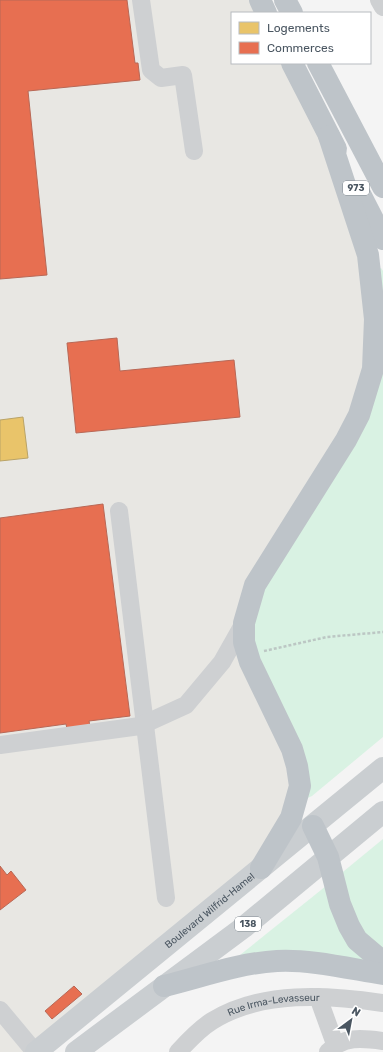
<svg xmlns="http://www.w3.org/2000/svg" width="383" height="1052" viewBox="0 0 383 1052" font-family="Rubik,sans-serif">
<rect width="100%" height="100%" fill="#f4f4f4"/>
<path fill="#e8e7e3" d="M0 0H260L266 13H232V63H292L329 136 375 319 300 786 261 868 36 1052H0Z"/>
<g fill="#d9f2e3">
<path d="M381 268 383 271V737L312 796 301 801 252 637 258 598 353 441 377 270Z"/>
<path d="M383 839V954L362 938 338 876Z"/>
<path d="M326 886 367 963 240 955Z"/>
</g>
<path fill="#e9c46a" stroke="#b9a367" d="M23 417 28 458 0 461V420Z"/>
<g fill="#e76f51" stroke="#b86856">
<path d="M0 0H127L135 63H138L140 80 28 91 47 275 0 279Z"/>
<path d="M117 338 120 371 234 360 240 417 76 433 67 343Z"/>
<path d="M103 504 130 716 89 721 90 726 67 729 66 724 0 733V518Z"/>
<path d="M0 866 7 875 11 871 26 890 0 910Z"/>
<path d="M74 986 82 994 52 1019 45 1011Z"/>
</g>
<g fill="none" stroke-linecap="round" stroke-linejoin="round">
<path stroke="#bcc7c4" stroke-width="2.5" stroke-dasharray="3 2" stroke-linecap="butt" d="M264 651 327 637 383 632"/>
<g stroke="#ced0d2" stroke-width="18">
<path d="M141 0 151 70 161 78 183 75 194 151"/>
<path d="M379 0 383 7"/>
<path d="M119 511 166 898"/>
<path d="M0 745 140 726 186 705 222 662 244 623"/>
<path d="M318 997 335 1044"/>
<path d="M0 1010 35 1052"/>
<path id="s1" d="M178 1052C188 1041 199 1029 212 1021 262 990 328 995 383 1003"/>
<path d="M328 1052C343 1036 362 1038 383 1041"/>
</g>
<g stroke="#caced1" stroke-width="22">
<path id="s2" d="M36 1052 383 768"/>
<path d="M76 1052 244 927 383 812"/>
</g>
<g stroke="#bec4c9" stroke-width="22">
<path d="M260 0 266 13"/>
<path d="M285 0 292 13"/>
<path d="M292 63 336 149"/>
<path d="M318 63 383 187"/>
<path d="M359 192 383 239"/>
<path d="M313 826 328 857 340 904 349 926 357 940 383 962"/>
<path d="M261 868 291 818 300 786 297 766 292 749 250 662 244 642V623L255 585 346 440 359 415 373 369 375 319 368 255 329 136"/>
<path d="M164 986C201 977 239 963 277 961 309 959 351 969 383 974"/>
</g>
</g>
<g text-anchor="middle" stroke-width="4" stroke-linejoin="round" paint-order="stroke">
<g fill="#fff" stroke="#808990" stroke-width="1">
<rect x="343" y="181" width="26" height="14" rx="3"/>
<rect x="235" y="917" width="26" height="14" rx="3"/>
</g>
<g font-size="9" font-weight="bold" fill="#4a5661">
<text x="356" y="191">973</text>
<text x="248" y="927">138</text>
</g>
<g font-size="10" fill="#4a5661" stroke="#fff">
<text dy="4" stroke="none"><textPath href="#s2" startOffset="224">Boulevard Wilfrid-Hamel</textPath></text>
<text dy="4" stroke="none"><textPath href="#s1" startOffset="111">Rue Irma-Levasseur</textPath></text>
</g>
</g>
<rect x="231" y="12" width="140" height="52" fill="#ffffff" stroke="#b7bbc0"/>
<rect x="239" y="22" width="20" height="12" fill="#e9c46a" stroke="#b7bbc0"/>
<text x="267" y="32" font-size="12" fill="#4a5661">Logements</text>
<rect x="239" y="42" width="20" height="12" fill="#e76f51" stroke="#b7bbc0"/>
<text x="267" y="52" font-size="12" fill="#4a5661">Commerces</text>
<g transform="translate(351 1020) rotate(32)" stroke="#ffffff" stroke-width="3" paint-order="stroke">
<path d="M0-3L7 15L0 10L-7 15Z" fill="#4a5661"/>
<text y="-6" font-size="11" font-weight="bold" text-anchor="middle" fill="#4a5661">N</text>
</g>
</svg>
